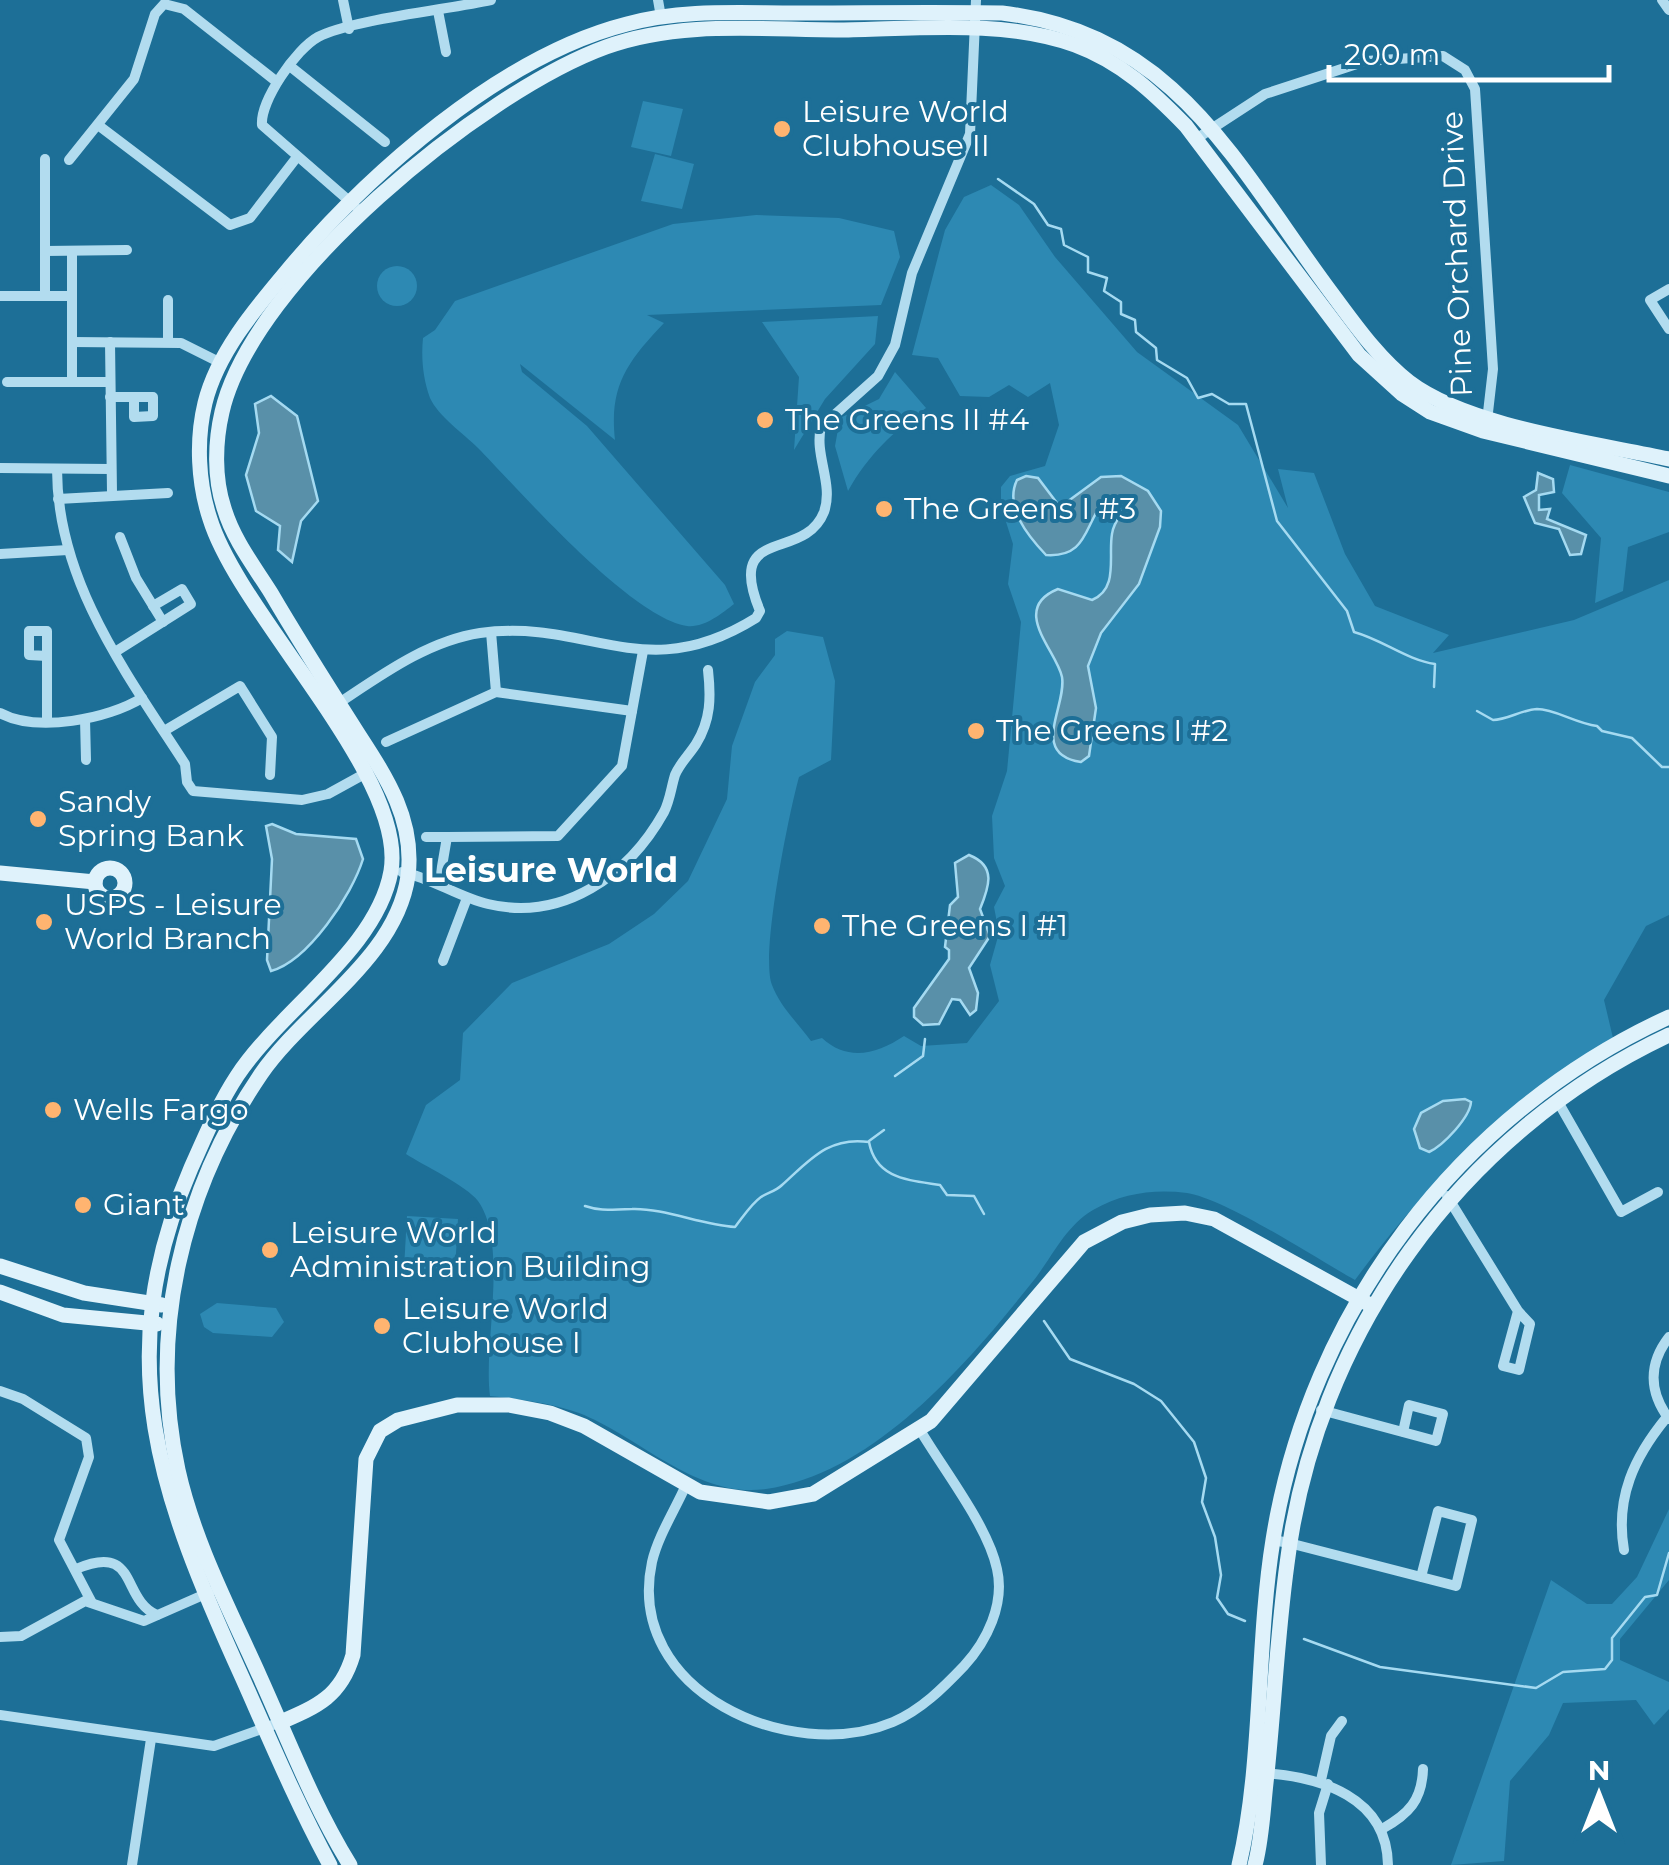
<svg xmlns="http://www.w3.org/2000/svg" width="1669" height="1865" viewBox="0 0 1669 1865" font-family="Montserrat,sans-serif">
<rect width="100%" height="100%" fill="#1d6f97"/>
<g fill="#2d89b3">
<path d="M643 101 683 109 671 156 631 147Z"/>
<path d="M655 154 694 164 682 209 641 201Z"/>
<path d="M991 185 1019 205 1055 257 1137 352 1238 425 1288 508 1278 469 1314 473 1345 554 1375 606 1449 635 1433 653 1574 620 1669 580V915L1646 926 1604 1000 1613 1038C1507 1107 1430 1178 1355 1280 1317 1259 1226 1199 1187 1193 1154 1189 1123 1193 1093 1210 1064 1227 1051 1260 1030 1285 966 1365 874 1473 766 1489 696 1499 639 1436 579 1413 551 1403 520 1399 490 1396 483 1345 509 1244 478 1201 467 1186 423 1165 406 1154L426 1105 460 1080 463 1033 512 983 609 944 654 914 688 881 727 799 732 746 755 682 775 655V639L787 631 823 637 835 681 831 760 799 777C789 813 760 955 772 985 781 1008 798 1023 811 1041L822 1038C848 1062 877 1054 904 1036L921 1046 967 1043 999 1001 990 965 999 933 994 907 1005 886 994 858 992 816 1007 771 1021 622 1008 584 1013 544 1001 506V487L1010 476 1045 466 1059 425 1050 383 1028 397 1009 385 989 397 960 396 938 358 912 355 945 230 964 197Z"/>
<path d="M756 215 839 218 894 231 900 257 881 305 647 315 664 323C627 362 609 386 615 440L520 364 522 372 587 426 725 585 734 604C721 614 704 628 687 626 630 617 520 491 478 448 464 434 438 416 430 398 423 379 421 358 423 338L435 330 455 301 673 224Z"/>
<circle cx="397" cy="286" r="20"/>
<path d="M878 316 875 344 825 399 794 450 799 377 762 322Z"/>
<path d="M895 372 926 408C893 432 868 455 848 491L835 446 840 418 879 399Z"/>
<path d="M1570 465 1669 492V532L1628 547 1623 591 1595 603 1601 538 1562 493Z"/>
<path d="M407 1216 458 1219 455 1270 404 1268Z"/>
<path d="M217 1303 276 1308 284 1322 272 1337 213 1333 204 1327 200 1314Z"/>
<path d="M1669 1509V1580L1620 1639V1660L1669 1682V1709L1654 1725 1636 1700 1563 1703 1549 1735 1510 1781 1504 1861 1451 1865 1551 1580 1587 1604H1612L1637 1577Z"/>
</g>
<g fill="#5990a9" stroke="#a5daf1" stroke-width="2.5">
<path d="M271 396 297 416 318 501 301 521 292 562 278 550 280 526 256 511 246 475 259 433 255 404Z"/>
<path d="M1538 473 1553 479 1554 492 1539 495V510L1550 509 1547 519 1586 535 1581 554 1570 555 1559 529 1535 523 1524 497 1536 490Z"/>
<path d="M1026 476 1038 478 1060 507 1101 477 1121 476 1148 491 1161 511 1160 527 1139 584 1101 633 1088 666 1096 708 1089 756 1081 762C1029 754 1067 706 1062 677 1057 651 1009 609 1058 589L1092 600C1119 589 1108 556 1112 534 1113 523 1122 513 1127 504L1108 498C1083 520 1091 558 1046 555 1028 536 1004 507 1017 480Z"/>
<path d="M272 824 296 834 356 839 363 859C352 895 308 961 271 971L267 960 272 859 266 826Z"/>
<path d="M969 855C997 866 989 887 980 909L990 936 969 968 978 993 976 1010 970 1015 960 1000 952 999 939 1024 923 1025 914 1017V1008L949 959V950L945 947 950 905 958 897 955 863Z"/>
<path d="M1465 1099 1471 1102C1470 1117 1444 1145 1429 1152L1420 1148 1414 1129 1421 1113 1443 1101Z"/>
</g>
<g fill="none" stroke-linecap="round" stroke-linejoin="round">
<g stroke="#a5daf1" stroke-width="2.5">
<path d="M998 179 1034 204 1048 225 1061 229 1064 245 1088 257V272L1107 278 1104 291 1121 302V314L1135 320 1136 332 1156 348 1157 360 1187 378 1198 398 1212 394 1229 404H1246L1277 521 1347 611 1354 632C1383 640 1407 660 1435 664L1434 687"/>
<path d="M1477 711 1493 720C1507 720 1521 710 1537 709 1555 709 1575 723 1597 726L1602 731 1632 738 1662 767H1669"/>
<path d="M895 1076 923 1056 925 1039"/>
<path d="M869 1141 884 1130"/>
<path d="M585 1206C603 1212 613 1209 632 1209 665 1208 701 1225 735 1227 743 1217 751 1204 761 1197 767 1193 776 1191 782 1185 809 1161 828 1136 869 1142 876 1179 908 1180 940 1185L947 1195 974 1196 984 1214"/>
<path d="M1044 1321 1070 1359 1134 1384 1161 1401 1194 1442 1206 1478 1202 1502 1215 1537 1221 1575 1217 1598 1228 1614 1245 1621"/>
<path d="M1304 1639 1380 1667 1536 1688 1563 1672 1605 1669 1612 1660V1638L1645 1597 1657 1595 1669 1553"/>
</g>
<g stroke="#b2dcef" stroke-width="10">
<path d="M343 0 349 29"/>
<path d="M658 0 661 17"/>
<path d="M1662 0 1669 10"/>
<path d="M438 11 446 52"/>
<path d="M291 67 385 142"/>
<path d="M98 125 230 225 250 218 297 157"/>
<path d="M1196 139 1265 94 1366 61 1443 56 1465 70 1475 89 1493 369 1487 421"/>
<path d="M45 159V296"/>
<path d="M69 160 134 79 155 14 164 4 184 9 277 82"/>
<path d="M355 206 262 125C260 101 296 49 318 37 350 20 450 9 491 0"/>
<path d="M45 251 127 250"/>
<path d="M1669 289 1650 300 1669 329"/>
<path d="M0 296H72"/>
<path d="M168 300V341"/>
<path d="M72 342 181 343 221 363"/>
<path d="M110 342 112 493"/>
<path d="M7 382H110"/>
<path d="M72 382V251"/>
<path d="M110 397H153V416L134 417V397"/>
<path d="M0 468 111 469"/>
<path d="M57 469C57 581 126 673 185 764L187 782 193 791 302 800 328 794 368 772"/>
<path d="M58 499 168 493"/>
<path d="M120 537 136 578 163 622"/>
<path d="M0 554 68 550"/>
<path d="M491 632 496 692"/>
<path d="M115 652 191 604 182 589 153 606"/>
<path d="M47 656 29 655V631H47V719"/>
<path d="M336 705C380 676 427 641 480 633 590 618 644 688 756 618L760 611C724 524 804 563 824 512 834 484 814 455 821 427L878 376 895 345 912 273 970 134 976 0"/>
<path d="M0 713C37 733 108 719 142 698"/>
<path d="M85 719 86 760"/>
<path d="M164 731 240 686 272 737 270 775"/>
<path d="M386 742 496 692 632 711"/>
<path d="M426 837H447"/>
<path d="M402 872C432 878 458 897 488 904 563 922 629 875 664 812 670 800 671 788 675 775 680 763 689 755 696 744 711 720 711 697 708 670"/>
<path d="M439 884 447 837 558 836 622 766 643 651"/>
<path d="M443 961 467 898"/>
<path d="M1557 1100 1621 1212 1658 1192"/>
<path d="M1447 1196 1518 1311 1503 1366 1519 1370 1530 1324 1518 1311"/>
<path d="M1669 1337C1648 1364 1649 1392 1669 1419"/>
<path d="M0 1391 23 1399 86 1438 89 1457 59 1540 91 1601"/>
<path d="M1321 1410 1436 1441 1443 1414 1409 1405 1403 1432"/>
<path d="M686 1485C675 1510 658 1536 652 1562 624 1692 791 1765 893 1722 921 1710 943 1688 964 1666 987 1641 1005 1604 997 1569 988 1526 943 1469 920 1430"/>
<path d="M1273 1540 1289 1543 1456 1586 1472 1520 1438 1511 1421 1577"/>
<path d="M1624 1550C1615 1498 1634 1457 1667 1417"/>
<path d="M76 1569C139 1542 120 1599 157 1615"/>
<path d="M0 1637 21 1636 85 1601 144 1621 210 1592"/>
<path d="M0 1715 214 1746 281 1722"/>
<path d="M1264 1773C1321 1777 1387 1797 1388 1865"/>
<path d="M1321 1780 1331 1736 1342 1721"/>
<path d="M1382 1829C1409 1814 1422 1800 1423 1769"/>
<path d="M132 1865 151 1739"/>
<path d="M1321 1865 1319 1813 1328 1784"/>
</g>
<g stroke="#dff2fb" stroke-width="15">
<circle cx="110" cy="883" r="15"/>
<path d="M0 873 95 882"/>
<path d="M0 1266 84 1293 162 1305"/>
<path d="M0 1292 63 1315 157 1324"/>
<path d="M281 1722C318 1706 341 1696 353 1655L366 1459 380 1431 398 1420 457 1405H509L550 1413 584 1426 700 1492 769 1502 813 1494 931 1421 1084 1242 1122 1222 1150 1215 1185 1213 1214 1219 1372 1306"/>
<path d="M330 1865C297 1804 270 1740 242 1677 161 1498 108 1361 191 1168 205 1137 218 1105 237 1076 281 1009 377 950 391 871 407 775 240 616 210 519 198 483 196 440 205 403 217 354 254 310 286 272 368 174 501 56 627 24 682 9 738 13 795 13 864 13 933 12 1002 13 1176 34 1235 163 1330 291 1354 323 1377 357 1409 382 1468 427 1595 443 1669 459"/>
<path d="M350 1865C314 1807 288 1739 260 1677 230 1610 194 1542 178 1470 148 1332 182 1190 261 1074 306 1009 396 959 408 876 415 821 387 778 359 735 329 688 299 641 271 593 254 566 233 539 224 508 214 478 215 442 222 412 252 280 482 92 606 47 680 20 763 30 840 30 916 29 1003 19 1075 45 1121 62 1153 92 1186 126L1359 355 1402 394 1430 412 1483 431 1669 476"/>
<path d="M1239 1865C1263 1764 1256 1645 1273 1540 1309 1312 1459 1113 1669 1017"/>
<path d="M1255 1865C1262 1839 1263 1810 1266 1783 1274 1710 1277 1637 1287 1564 1315 1336 1460 1133 1669 1035"/>
</g>
</g>
<g fill="#ffb470" stroke="#1d6f97" stroke-width="4">
<circle cx="782" cy="129" r="10"/>
<circle cx="765" cy="420" r="10"/>
<circle cx="884" cy="509" r="10"/>
<circle cx="976" cy="731" r="10"/>
<circle cx="38" cy="819" r="10"/>
<circle cx="44" cy="922" r="10"/>
<circle cx="822" cy="926" r="10"/>
<circle cx="53" cy="1110" r="10"/>
<circle cx="83" cy="1205" r="10"/>
<circle cx="270" cy="1250" r="10"/>
<circle cx="382" cy="1326" r="10"/>
</g>
<g text-anchor="middle" stroke-width="8" stroke-linejoin="round" paint-order="stroke">
<g font-size="30" fill="#fff" stroke="#1d6f97" text-anchor="start">
<text x="802" y="122">Leisure World<tspan x="802" dy="34">Clubhouse II</tspan></text>
<text x="785" y="430">The Greens II #4</text>
<text x="904" y="519">The Greens I #3</text>
<text x="996" y="741">The Greens I #2</text>
<text x="58" y="812">Sandy<tspan x="58" dy="34">Spring Bank</tspan></text>
<text x="64" y="915">USPS - Leisure<tspan x="64" dy="34">World Branch</tspan></text>
<text x="842" y="936">The Greens I #1</text>
<text x="73" y="1120">Wells Fargo</text>
<text x="103" y="1215">Giant</text>
<text x="290" y="1243">Leisure World<tspan x="290" dy="34">Administration Building</tspan></text>
<text x="402" y="1319">Leisure World<tspan x="402" dy="34">Clubhouse I</tspan></text>
</g>
<g font-size="30" fill="#fff" stroke="#1d6f97">
<text transform="translate(1457 254) rotate(-92)" y="10">Pine Orchard Drive</text>
</g>
<g font-size="35" font-weight="bold" fill="#fff" stroke="#1d6f97">
<text x="551" y="882">Leisure World</text>
</g>
</g>
<g transform="translate(1599 1795)" stroke="#1d6f97" stroke-width="8" paint-order="stroke">
<path d="M0-8L18 38L0 25L-18 38Z" fill="#ffffff"/>
<text y="-15" font-size="28" font-weight="bold" text-anchor="middle" fill="#ffffff">N</text>
</g>
<path d="M1329 65v15h280v-15" fill="none" stroke="#ffffff" stroke-width="5"/>
<text x="1344" y="65" font-size="30" fill="#ffffff" stroke="#1d6f97" stroke-width="8" paint-order="stroke">200 m</text>
</svg>
